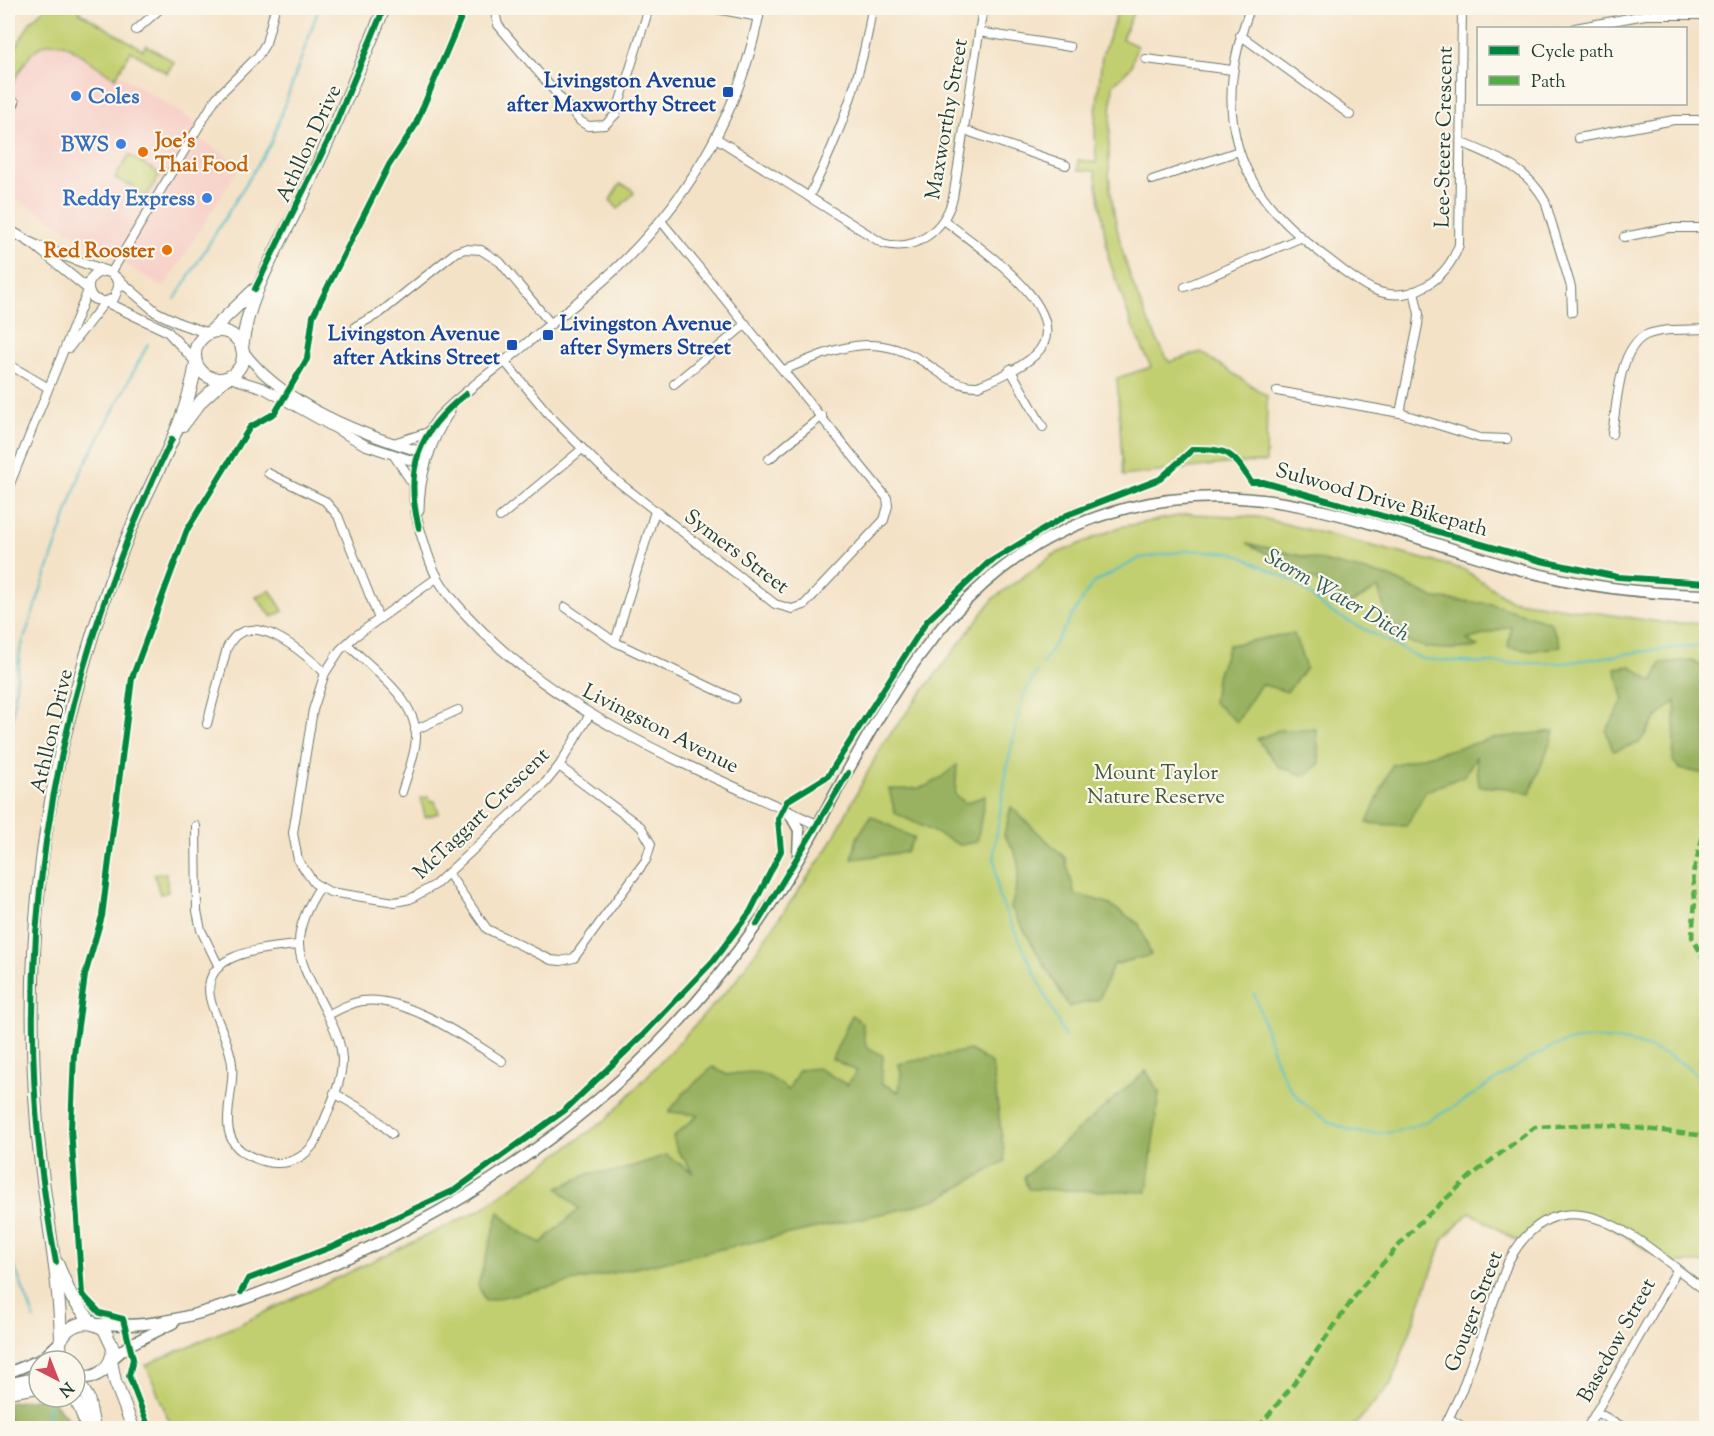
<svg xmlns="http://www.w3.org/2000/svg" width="1714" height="1436" viewBox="0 0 1714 1436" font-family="'Sorts Mill Goudy',serif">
<rect width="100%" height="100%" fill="#fbf7ec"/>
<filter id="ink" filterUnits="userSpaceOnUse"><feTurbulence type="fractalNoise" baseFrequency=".0167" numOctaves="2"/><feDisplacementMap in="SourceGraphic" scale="12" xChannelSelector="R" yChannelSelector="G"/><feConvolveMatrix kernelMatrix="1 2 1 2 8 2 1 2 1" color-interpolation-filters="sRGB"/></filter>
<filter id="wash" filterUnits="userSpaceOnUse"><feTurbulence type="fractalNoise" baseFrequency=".008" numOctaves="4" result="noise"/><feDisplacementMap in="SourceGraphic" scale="24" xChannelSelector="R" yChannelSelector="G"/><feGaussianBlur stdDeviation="1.35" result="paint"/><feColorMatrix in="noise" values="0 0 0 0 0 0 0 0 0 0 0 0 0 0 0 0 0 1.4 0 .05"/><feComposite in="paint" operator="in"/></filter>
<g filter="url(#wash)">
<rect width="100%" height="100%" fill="#f4e2c7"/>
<path fill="#f7d1c9" d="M46 28 203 127 198 138 241 164 164 288 8 194V91Z"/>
<g fill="#c2cf70" stroke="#708652" stroke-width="1.5">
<path d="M45 8H83L79 12 143 50 146 45 174 62 167 73 131 51 115 78 66 45C34 33 21 70 8 92V61L31 21Z"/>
<path d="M1119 8H1135L1122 39 1137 46 1131 67 1113 85C1111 118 1107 153 1110 186 1118 252 1137 305 1169 362L1201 352 1267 396 1266 462 1233 463 1123 476 1117 378 1151 367 1132 325 1109 260 1095 171 1078 170V160L1096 163 1095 124 1102 56Z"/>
<path d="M129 155 160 174 146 197 134 189 132 184 128 185 115 178Z"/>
<path d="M620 184 630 188 634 193 618 209 610 200Z"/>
<path d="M1189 514 1258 517 1463 569 1510 600 1667 623H1706V1263H1667L1598 1218 1558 1216 1519 1242 1470 1212 1444 1238 1391 1384 1352 1428H172L146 1365 240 1324 480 1210 608 1118 734 983 828 848 882 745 994 598 1053 555 1120 527Z"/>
<path d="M270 590 283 611 272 617 256 597Z"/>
<path d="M429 797 431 801H435L439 813 425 817 421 798Z"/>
<path d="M166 873 168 892 160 894 154 874Z"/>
</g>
<g fill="#99b262" stroke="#5c784b" stroke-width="1.5">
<path d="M1247 543 1390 577 1433 598 1491 604 1550 622 1561 646 1531 651 1508 647 1511 626 1467 640 1478 647C1453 650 1420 652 1399 636 1387 627 1383 602 1378 588L1350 604 1314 580Z"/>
<path d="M1294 634 1306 668 1287 692 1261 684 1237 722 1213 702 1216 679 1229 645C1252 642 1272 635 1294 634Z"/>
<path d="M1692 660 1706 669V774L1680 769 1673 761 1676 701 1657 717 1639 743 1613 751 1606 731 1624 700 1615 668 1631 666 1653 682 1661 663Z"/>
<path d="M1316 729 1320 763 1306 776 1279 767 1257 739 1279 730Z"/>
<path d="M1554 731C1548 754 1537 771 1530 794L1508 788 1479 786 1476 757 1464 776 1426 791 1406 826 1367 823 1392 765 1495 738Z"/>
<path d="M957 765 955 795 966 803 985 796 977 842 960 845 895 813 889 789C928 790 927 788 957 765Z"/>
<path d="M1011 807 1065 858 1075 894 1107 903 1139 924 1151 955 1113 965 1099 999 1069 1007 1011 908C1019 874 1026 865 1004 835Z"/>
<path d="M871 816 914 838 906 852 852 859 857 838Z"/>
<path d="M852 1015 862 1023 866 1046 883 1056 881 1083 899 1092 901 1071 898 1064 970 1050 992 1064 1005 1161 940 1198 903 1209 485 1301 478 1285 499 1212 516 1229 541 1243 579 1209 558 1188 591 1173 616 1172 666 1155 694 1173 677 1150 673 1137 698 1115 669 1112 683 1094 713 1067 727 1075C757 1069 764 1071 788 1090L799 1070 818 1068 847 1085 857 1071 832 1059Z"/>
<path d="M1146 1071 1159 1092 1147 1192 1028 1189 1024 1177Z"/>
<path d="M49 1397 76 1428H8V1403Z"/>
</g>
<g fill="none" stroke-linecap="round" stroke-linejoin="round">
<g stroke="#4fbdc6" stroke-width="2">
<path d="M175 299 271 143 319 8"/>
<path d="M1042 664 1092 584 1140 558 1191 550 1234 553 1293 581 1329 611 1422 659 1480 663H1564L1653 650 1706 646"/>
<path d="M1037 671 1022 699 1007 768 994 850 998 895 1065 1037"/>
<path d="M8 757 20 651 81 472 148 344"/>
<path d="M1254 993C1265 1022 1272 1060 1289 1086 1299 1102 1318 1116 1334 1124 1411 1163 1487 1074 1555 1046 1581 1036 1614 1037 1640 1045 1666 1053 1688 1064 1706 1083"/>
<path d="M8 1250 35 1320"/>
<path d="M23 1428 42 1421 49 1413 48 1403"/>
</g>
</g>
</g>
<g filter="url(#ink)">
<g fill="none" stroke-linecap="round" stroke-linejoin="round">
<g stroke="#6a7767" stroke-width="10">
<g id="minor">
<path d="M494 8 498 25 580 121 588 126 605 125 616 114 649 8"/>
<path d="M711 8 759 17"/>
<path d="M1250 8C1233 55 1224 101 1239 150 1254 198 1292 232 1331 261 1344 271 1357 282 1372 289 1410 306 1446 280 1459 245L1462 8"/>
<path d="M1575 28 1645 15H1706"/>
<path d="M136 30 161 8"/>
<path d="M979 32 1070 47"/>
<path d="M1240 35 1350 115"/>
<path d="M1146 59 1232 70"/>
<path d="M8 114 15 102"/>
<path d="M964 130 1066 165"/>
<path d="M716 138 882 243C916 253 944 230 953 198L983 8"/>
<path d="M1578 138 1674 120H1706"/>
<path d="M1461 142C1495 157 1527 167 1545 201L1571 287 1572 312"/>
<path d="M1152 180 1239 151"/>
<path d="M809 197C839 137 863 75 872 8"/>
<path d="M1624 237 1669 228H1706"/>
<path d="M111 273 216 98 258 56 266 43 275 8"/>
<path d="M1185 287 1300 238"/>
<path d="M1414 291 1419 314 1418 325 1400 413 1480 438 1507 439"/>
<path d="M356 326 380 313 456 252 465 249 481 250 500 262 551 324"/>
<path d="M69 348 105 302"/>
<path d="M505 362 551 417 608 474 775 604 792 609 804 605 884 520 888 506 887 498 661 221"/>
<path d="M8 364 47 387"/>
<path d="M1010 369 1043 427"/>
<path d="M784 370C834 349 873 330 924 362 942 374 956 387 978 386 996 379 1021 368 1035 355 1081 312 972 243 944 220"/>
<path d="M674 384 746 324"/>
<path d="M1277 391 1400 413"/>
<path d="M1612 434C1617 406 1618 348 1646 335 1663 328 1688 330 1706 329"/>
<path d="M769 459 822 416"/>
<path d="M268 473 325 501 338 516 379 619"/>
<path d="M8 489 88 290"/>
<path d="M500 517 581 450"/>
<path d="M438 577 354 637 340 650 325 673 313 710 293 833 298 860 314 883 330 892 395 902 410 899 435 885 545 783 559 766 590 714"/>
<path d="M565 607 615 642 655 511"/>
<path d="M615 642 735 699"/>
<path d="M347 644C372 669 417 699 416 738 415 757 407 775 402 792"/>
<path d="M207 724 227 648C248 603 304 653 325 673"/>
<path d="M415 730 458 710"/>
<path d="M196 826 197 911 201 930 219 967"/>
<path d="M448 873 487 929 551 960 561 961 574 958 646 860 651 844 641 827 559 766"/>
<path d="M298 945C262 949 192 952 213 1008 219 1026 230 1044 232 1064 236 1095 212 1137 248 1155 256 1159 266 1163 275 1163 293 1164 306 1156 316 1141 325 1116 343 1085 342 1058 341 1043 336 1031 329 1018 302 962 282 946 320 887"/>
<path d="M328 1015C339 1009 350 1003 362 1001 405 995 467 1039 502 1061"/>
<path d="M334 1093 372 1115 392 1134"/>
<path d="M1596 1412 1625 1428"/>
<path d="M1450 1419 1465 1428"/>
<path d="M1444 1428 1461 1392 1508 1262C1564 1160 1644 1246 1706 1291"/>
<path d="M1587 1428 1677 1270"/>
</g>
</g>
<g stroke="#6a7767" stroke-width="11">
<g id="tertiary">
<path d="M760 8C743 104 694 191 625 260 593 292 556 319 521 348 494 371 462 392 438 418 412 453 408 489 420 530 425 546 429 562 437 577 449 598 467 616 484 633 577 724 702 771 818 825"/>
<path d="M8 229 33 244 88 289"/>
<path d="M33 244 111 273 156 312 181 324 208 333"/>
<path d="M105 271C89 273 83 287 94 299L105 302 114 298 119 286 116 278"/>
<path d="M106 302 167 331 195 361"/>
<path d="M242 349C282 405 365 436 429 454"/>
<path d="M228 377 263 388 365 445 425 465"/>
<path d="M395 443 427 433"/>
<path d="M394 455 412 482"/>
<path d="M419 510C419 476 431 439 450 411"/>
</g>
</g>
<g stroke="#6a7767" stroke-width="13">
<g id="secondary">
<path d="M789 812 799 830 798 856"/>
<path d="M94 1324C110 1324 127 1326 144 1324 192 1319 240 1301 286 1283 474 1212 642 1090 758 923 867 765 917 562 1127 508 1264 473 1382 530 1511 567 1574 585 1641 594 1706 595"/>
<path d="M112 1359 129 1345 173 1323"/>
<path d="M8 1373 42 1359 60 1342"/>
<path d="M8 1384 39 1377"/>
</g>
</g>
<g stroke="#6a7767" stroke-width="14">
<g id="primary">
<circle cx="219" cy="355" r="24"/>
<path d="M210 332 254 290"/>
<path d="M242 348C248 293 278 249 301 200 331 137 358 73 384 8"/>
<path d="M183 425 202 400 226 378"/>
<path d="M57 1263 72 1298 93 1324"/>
<path d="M61 1339C59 1267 42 1196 37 1124 27 998 34 866 63 743 80 672 100 603 128 536 151 479 187 424 196 363"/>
<path d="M61 1361 60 1342C68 1323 87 1318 104 1329L113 1348C112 1369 95 1382 75 1375"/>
<path d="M111 1361 115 1381 133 1428"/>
<path d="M75 1376 88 1398 94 1428"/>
<path d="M8 1392 39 1387"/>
<path d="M73 1397 80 1408 87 1428"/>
</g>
</g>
<use href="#minor" stroke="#fff" stroke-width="8"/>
<use href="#tertiary" stroke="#fff" stroke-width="9"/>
<use href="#secondary" stroke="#fff" stroke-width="10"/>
<use href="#primary" stroke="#fff" stroke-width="12"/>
<g stroke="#52ad45" stroke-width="4.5" stroke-dasharray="9 4.5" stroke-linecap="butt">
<path d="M1706 824 1693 873 1695 901 1692 937 1706 963"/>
<path d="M1258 1428 1292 1386 1360 1289 1417 1225 1472 1175 1535 1127 1599 1124 1699 1135 1706 1139"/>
</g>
<g stroke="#fbf7ec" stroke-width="10">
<g id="cycleway">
<path d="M255 289 329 139 384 8"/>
<path d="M419 528C404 469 418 431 466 394"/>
<path d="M757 924 848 773"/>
<path d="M56 1262C1 978 46 697 172 439"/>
<path d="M241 1292 248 1279 334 1246 455 1190 565 1110 643 1035 713 961 750 912 781 851 778 819 787 801 828 776 927 621 988 563 1067 515 1160 479 1193 449C1229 449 1232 452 1251 482H1263L1541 561 1618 577 1706 583"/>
<path d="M149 1428 129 1376 133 1359 123 1319 100 1313 82 1294 71 1129 74 1054 85 975 102 916 132 678 187 530 250 427 275 413 307 359 313 316 389 165 415 126 465 8"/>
</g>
</g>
<use href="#cycleway" stroke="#00873e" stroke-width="6"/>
</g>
</g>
<g fill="#1a4fb4" stroke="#fbf7ec" stroke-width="2">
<rect x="722" y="86" width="12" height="12" rx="3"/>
<rect x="542" y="329" width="12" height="12" rx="3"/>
<rect x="506" y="339" width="12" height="12" rx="3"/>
</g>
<g fill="#3f7fe0" stroke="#fbf7ec" stroke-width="2">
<circle cx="76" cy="96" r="6"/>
<circle cx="121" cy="144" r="6"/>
<circle cx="207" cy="198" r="6"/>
</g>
<g fill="#e8710a" stroke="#fbf7ec" stroke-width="2">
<circle cx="143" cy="152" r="6"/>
<circle cx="167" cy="250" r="6"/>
</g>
<g text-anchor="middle" stroke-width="4.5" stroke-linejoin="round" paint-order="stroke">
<g font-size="21" font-weight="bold" fill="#164399" stroke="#fbf7ec" text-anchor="end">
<text x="716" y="87">Livingston Avenue<tspan x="716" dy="24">after Maxworthy Street</tspan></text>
<text x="560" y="330" text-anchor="start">Livingston Avenue<tspan x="560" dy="24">after Symers Street</tspan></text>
<text x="500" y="340">Livingston Avenue<tspan x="500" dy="24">after Atkins Street</tspan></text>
</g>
<g font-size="21" font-weight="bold" fill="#366cbe" stroke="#fbf7ec" text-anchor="end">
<text x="88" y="103" text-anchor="start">Coles</text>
<text x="109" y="151">BWS</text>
<text x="195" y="205">Reddy Express</text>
</g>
<g font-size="21" fill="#1f3d34" stroke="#fbf7ec">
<text transform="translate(946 119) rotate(-80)" y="7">Maxworthy Street</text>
<text transform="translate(1443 137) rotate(-89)" y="7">Lee-Steere Crescent</text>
<text transform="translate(308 143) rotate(-65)" y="7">Athllon Drive</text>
<text transform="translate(1382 499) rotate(16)" y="7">Sulwood Drive Bikepath</text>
<text transform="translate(737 551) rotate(37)" y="7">Symers Street</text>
<text transform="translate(661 728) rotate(27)" y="7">Livingston Avenue</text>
<text transform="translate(51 731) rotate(-77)" y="7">Athllon Drive</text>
<text transform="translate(481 813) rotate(-44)" y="7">McTaggart Crescent</text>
<text transform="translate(1473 1311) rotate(-69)" y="7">Gouger Street</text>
<text transform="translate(1616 1340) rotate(-61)" y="7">Basedow Street</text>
</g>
<g font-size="21" font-weight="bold" fill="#c56008" stroke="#fbf7ec" text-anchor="start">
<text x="155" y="147">Joe's<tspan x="155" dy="24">Thai Food</tspan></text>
<text x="155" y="257" text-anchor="end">Red Rooster</text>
</g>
<g font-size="21" fill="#405a40" stroke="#fbf7ec">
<text x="1156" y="779">Mount Taylor<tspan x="1156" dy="24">Nature Reserve</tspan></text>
</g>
<g font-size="22" font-style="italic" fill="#2b5d58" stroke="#fbf7ec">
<text transform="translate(1338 594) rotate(30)" y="8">Storm Water Ditch</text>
</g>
</g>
<rect width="1714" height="1436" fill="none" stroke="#fbf7ec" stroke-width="30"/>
<rect x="1477" y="27" width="210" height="78" fill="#fbf7ec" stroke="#a3ada2" stroke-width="1.5"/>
<rect x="1489" y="46" width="30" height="9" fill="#00873e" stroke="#a3ada2" stroke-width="1.5"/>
<text x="1531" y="57" font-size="18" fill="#1f3d34">Cycle path</text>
<rect x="1489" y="76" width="30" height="9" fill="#52ad45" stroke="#a3ada2" stroke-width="1.5"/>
<text x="1531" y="87" font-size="18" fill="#1f3d34">Path</text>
<g transform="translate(57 1379) rotate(138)"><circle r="28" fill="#fbf7ec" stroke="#a3ada2" stroke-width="1.5"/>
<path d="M0-4.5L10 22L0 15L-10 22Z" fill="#d1495b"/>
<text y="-9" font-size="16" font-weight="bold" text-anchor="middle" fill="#1f3d34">N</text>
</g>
</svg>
